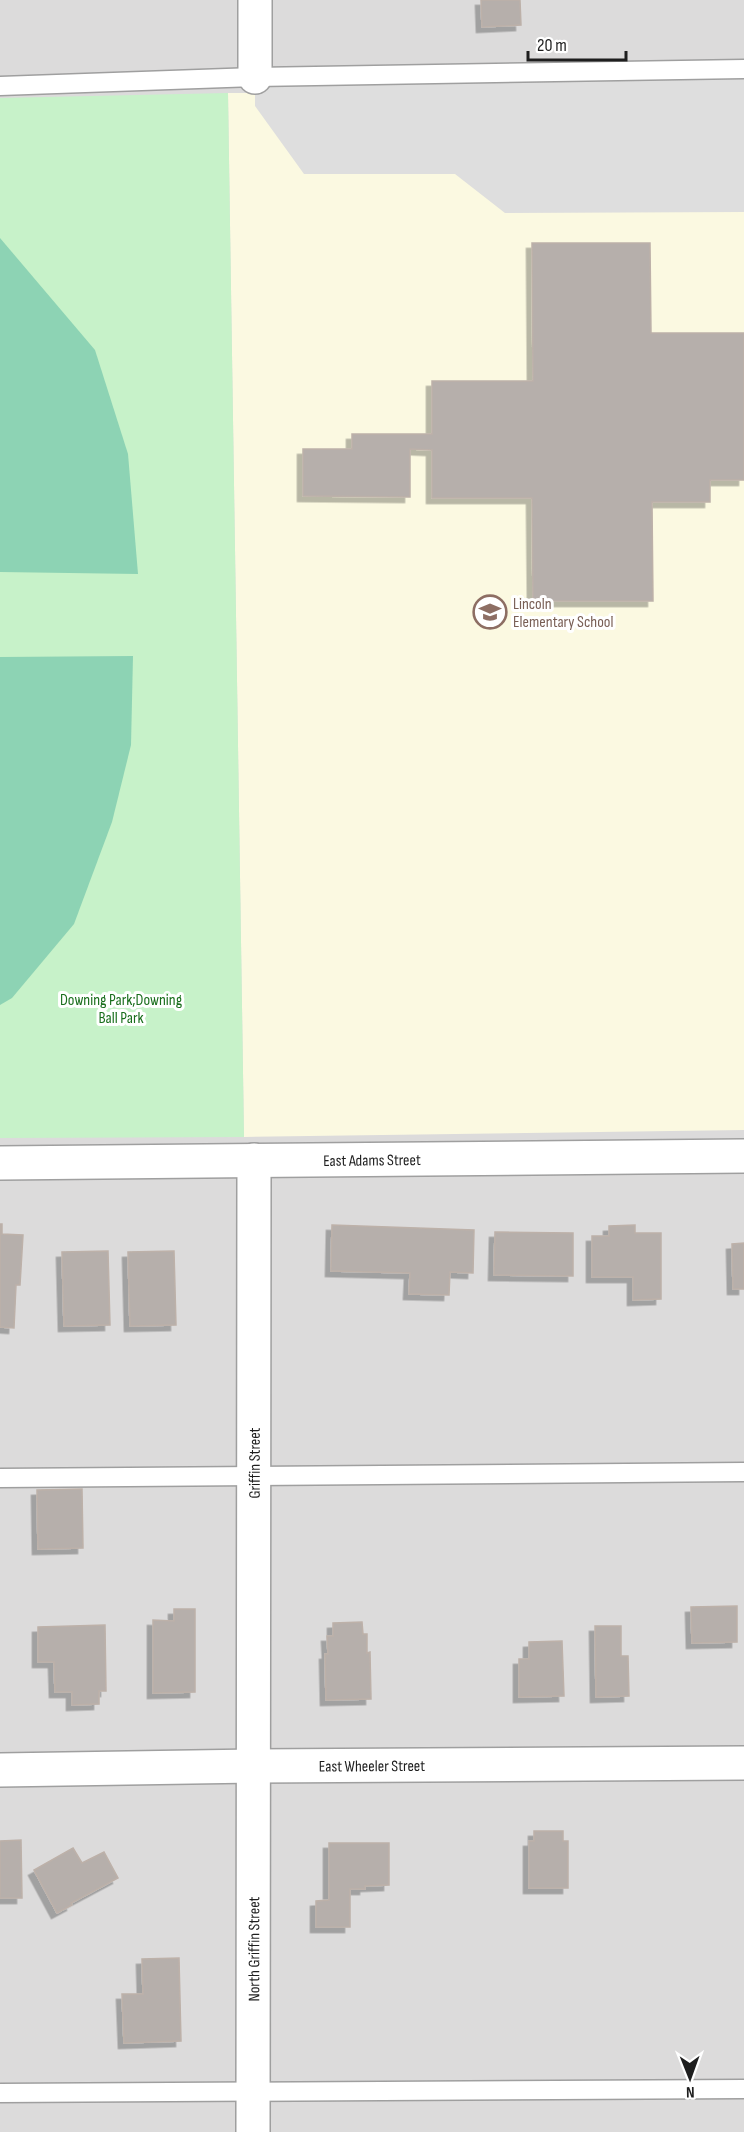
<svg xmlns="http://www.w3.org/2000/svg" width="744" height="2132" viewBox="0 0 744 2132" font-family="'Sofia Sans Condensed',sans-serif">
<defs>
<filter id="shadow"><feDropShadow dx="-5.5" dy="5.5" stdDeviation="0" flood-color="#0004"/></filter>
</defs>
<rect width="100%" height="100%" fill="#edeae5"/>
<rect fill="#dcdbdb" x="0" y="0" width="744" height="2132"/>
<path fill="#fbf9e1" d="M228 93 744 94V1130L244 1137Z"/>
<path fill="#c7f2c9" d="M228 93 244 1137 0 1138V98Z"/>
<g fill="#8dd3b4">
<path d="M0 238 95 350 128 454 138 574 0 572Z"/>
<path d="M133 656 131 745 112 822 74 924 12 998 0 1005V657Z"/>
</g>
<path fill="#dedede" d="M744 69V212L505 213 455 174H304L255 106V77Z"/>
<g fill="#b6afab" stroke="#bdb1a9" stroke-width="1.5" filter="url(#shadow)">
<path d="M481 0H520L521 25 482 27Z"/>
<path d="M532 243H650L651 333H744V480H710V502H652L653 601H533L532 498H432V450L410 449V497L303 496V449H352V434H432V381H533Z"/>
<path d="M0 1224H2V1234L23 1235 20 1285H16L14 1328 0 1327Z"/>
<path d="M332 1225 474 1230 473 1273 450 1272 449 1295 409 1294 410 1273 331 1271Z"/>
<path d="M635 1225V1233H661V1299L633 1300V1277H592V1236H609V1226Z"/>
<path d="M495 1232 573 1233V1276L494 1275Z"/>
<path d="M744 1243V1289H733L732 1244Z"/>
<path d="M108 1251 110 1325 64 1326 62 1252Z"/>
<path d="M174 1251 176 1325 130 1326 128 1252Z"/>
<path d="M82 1489 83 1548 38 1549 37 1490Z"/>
<path d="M737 1606V1642L692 1643 691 1607Z"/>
<path d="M174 1609H195V1692L153 1693V1620L174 1621Z"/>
<path d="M362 1622 363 1634H367V1653L370 1652 371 1699 326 1700 325 1654H328L327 1636H333V1623Z"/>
<path d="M105 1625 106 1691H99V1704L72 1705V1692H55L54 1662H38V1627Z"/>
<path d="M595 1626H621V1656H628L629 1696 596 1697Z"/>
<path d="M562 1641 564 1696 519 1697V1659H529V1642Z"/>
<path d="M534 1831H563V1841H568V1888H529V1841H534Z"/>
<path d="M21 1840 22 1898H0V1841Z"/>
<path d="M329 1843H389V1885L365 1886V1889H350V1927H316V1901L329 1900Z"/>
<path d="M73 1848 82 1863 104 1852 118 1878 71 1903 72 1905 57 1913 34 1870Z"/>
<path d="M179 1958 181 2041 124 2043 122 1994H143L142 1959Z"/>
</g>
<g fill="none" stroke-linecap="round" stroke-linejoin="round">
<g stroke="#9f9f9f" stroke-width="21">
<g id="lane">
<path d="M0 86 255 77 744 69"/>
<path d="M0 1478 744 1472"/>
<path d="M0 2093 744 2089"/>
</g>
</g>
<g stroke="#9f9f9f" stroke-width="36">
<g id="street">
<path d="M255 0V77"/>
<path id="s1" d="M0 1163 744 1156"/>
<path id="s2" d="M0 1770 255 1766 744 1763"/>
<path id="s3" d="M253 2132 254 1160"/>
</g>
</g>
<use href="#lane" stroke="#fff" stroke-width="18"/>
<use href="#street" stroke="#fff" stroke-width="33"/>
</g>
<defs>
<g id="school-ring" transform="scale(1.725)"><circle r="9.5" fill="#fff" stroke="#8d6e63" stroke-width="1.5"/><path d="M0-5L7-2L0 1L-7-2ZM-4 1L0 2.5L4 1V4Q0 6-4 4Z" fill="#8d6e63"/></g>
</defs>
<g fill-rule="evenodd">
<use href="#school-ring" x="490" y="612"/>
</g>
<g text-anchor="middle" stroke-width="6" stroke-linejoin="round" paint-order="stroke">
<g font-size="16" fill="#785e54" stroke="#fff" text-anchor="start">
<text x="513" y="609">Lincoln<tspan x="513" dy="18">Elementary School</tspan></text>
</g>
<g font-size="16" fill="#196e1c" stroke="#fff">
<text x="121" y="1005">Downing Park;Downing<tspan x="121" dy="18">Ball Park</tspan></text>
</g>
<g font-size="16" fill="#1e1e1e" stroke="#fff">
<text dy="6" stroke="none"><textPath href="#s1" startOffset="372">East Adams Street</textPath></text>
<text dy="6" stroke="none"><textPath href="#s3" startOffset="669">Griffin Street</textPath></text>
<text dy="6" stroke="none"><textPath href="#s2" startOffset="372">East Wheeler Street</textPath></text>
<text dy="6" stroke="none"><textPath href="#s3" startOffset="183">North Griffin Street</textPath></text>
</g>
</g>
<g transform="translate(690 2078) rotate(179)" stroke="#ffffff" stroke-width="4.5" paint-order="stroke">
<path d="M0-4.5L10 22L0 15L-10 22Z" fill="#1e1e1e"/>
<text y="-9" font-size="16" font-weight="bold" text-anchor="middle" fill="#1e1e1e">N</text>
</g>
<path d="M528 51v9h98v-9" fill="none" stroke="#1e1e1e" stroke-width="3"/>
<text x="537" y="51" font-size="18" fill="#1e1e1e" stroke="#ffffff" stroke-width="4.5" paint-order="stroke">20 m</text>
</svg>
